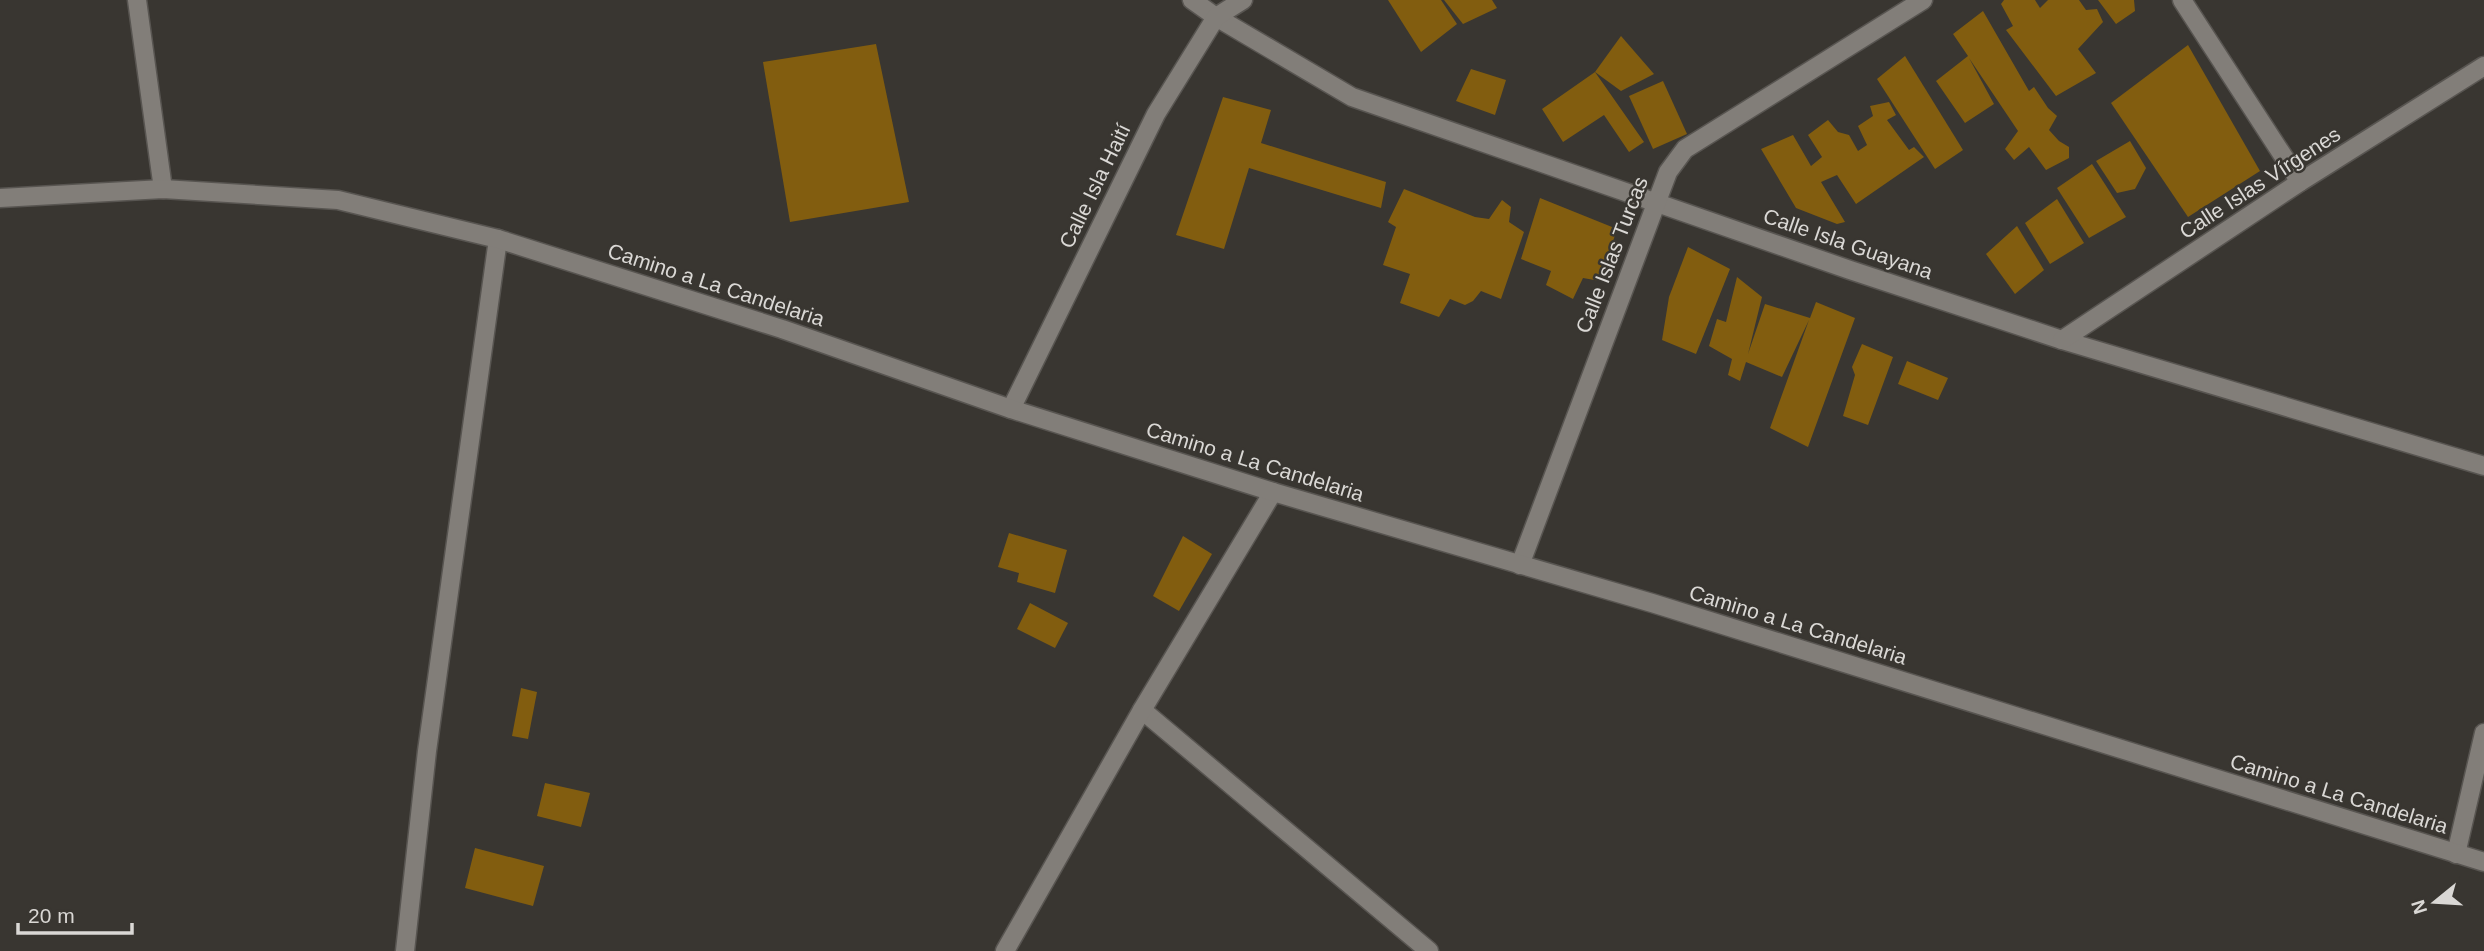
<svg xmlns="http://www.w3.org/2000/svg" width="2484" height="951" viewBox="0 0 2484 951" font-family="Arial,sans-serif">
<rect width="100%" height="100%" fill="#393631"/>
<g fill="#825d0f">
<path d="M1388 0H1441L1457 24 1421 52Z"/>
<path d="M1444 0H1492L1497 8 1463 24Z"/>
<path d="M2004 0H2035L2040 8 2048 0H2079L2086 10 2097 9 2103 22 2078 49 2096 73 2056 96 2006 30 2013 26 2001 4Z"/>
<path d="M2098 0H2134L2135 11 2116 24Z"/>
<path d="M1983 11 2029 91 2034 87 2048 108 2057 116 2049 130 2059 141 2069 147V158L2046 170 2029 147 2014 160 2005 149 2018 131 1969 58 1994 104 1965 123 1936 81 1968 56 1953 34Z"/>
<path d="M1621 36 1654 74 1621 91 1595 72Z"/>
<path d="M876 44 909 202 790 222 763 62Z"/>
<path d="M2188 45 2260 171 2188 217 2111 103Z"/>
<path d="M1905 56 1963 150 1935 169 1877 79Z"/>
<path d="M1471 69 1506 80 1495 115 1456 101Z"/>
<path d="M1595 72 1644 142 1629 152 1604 115 1563 142 1542 109Z"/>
<path d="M1663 81 1687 134 1653 149 1629 96Z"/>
<path d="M1223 97 1271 110 1261 143 1386 182 1381 208 1249 168 1224 249 1176 235Z"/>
<path d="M1889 102 1896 115 1887 120 1909 150 1914 147 1924 157 1856 204 1837 175 1821 182 1845 222 1837 224 1796 208 1761 149 1793 135 1811 166 1822 157 1808 135 1828 120 1838 132 1849 135 1858 151 1867 145 1858 126 1873 116 1870 106Z"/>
<path d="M2130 141 2146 168 2135 189 2117 193 2096 161Z"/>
<path d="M2092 164 2126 217 2089 238 2057 188Z"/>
<path d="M1404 189 1475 217 1489 219 1502 200 1511 207 1509 222 1524 232 1501 299 1481 291 1473 301 1465 305 1450 299 1439 317 1400 303 1410 274 1383 265 1396 227 1388 222Z"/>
<path d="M1540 198 1617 229 1600 281 1583 278 1573 299 1546 285 1551 271 1521 259Z"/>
<path d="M2057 199 2084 243 2050 264 2025 223Z"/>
<path d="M2017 226 2044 270 2015 294 1986 254Z"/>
<path d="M1688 247 1730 269 1696 354 1662 340 1669 297Z"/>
<path d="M1737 277 1762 297 1748 354 1765 304 1810 318 1816 302 1855 318 1808 447 1770 428 1809 320 1782 377 1746 362 1740 381 1728 375 1732 359 1709 346 1717 319 1726 322Z"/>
<path d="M1862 344 1893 357 1868 425 1843 416 1855 375 1852 367Z"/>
<path d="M1907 361 1948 378 1938 400 1898 384Z"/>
<path d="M1009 533 1067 550 1055 593 1017 582 1019 573 998 567Z"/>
<path d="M1183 536 1212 554 1179 611 1153 596Z"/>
<path d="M1030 603 1068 623 1055 648 1017 629Z"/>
<path d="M521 688 537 692 528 739 512 736Z"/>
<path d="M545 783 590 793 581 827 537 816Z"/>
<path d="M475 848 544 866 533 906 465 888Z"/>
</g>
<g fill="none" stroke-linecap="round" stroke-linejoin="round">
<g stroke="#585551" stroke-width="21">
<g id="street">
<path d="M137 0 163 189"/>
<path d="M1192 0 1216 17 1352 97 1850 270 2062 340 2484 466"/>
<path d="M2182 0 2300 182"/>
<path d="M2062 340 2300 182 2484 66"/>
<path d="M1011 409 1156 114 1216 17 1243 0"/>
<path d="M1520 565 1668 172 1685 149 1923 0"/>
<path d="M1142 710 1429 951"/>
<path d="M2456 854 2484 733"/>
<path d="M405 951 427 751 498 239"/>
<path d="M1005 951 1142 710 1273 492"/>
</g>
</g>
<g stroke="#585551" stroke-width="21">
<path id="secondary" d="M0 198 163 189 338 200 498 239 782 329 1011 409 1273 492 1652 603 2484 862"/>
</g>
<use href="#street" stroke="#827e79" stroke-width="18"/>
<use href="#secondary" stroke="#827e79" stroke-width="18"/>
</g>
<g text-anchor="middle" stroke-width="5" stroke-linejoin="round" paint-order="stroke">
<g font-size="21" fill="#dad8d5" stroke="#393631">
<text transform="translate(2260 183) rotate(-33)" y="7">Calle Islas Vírgenes</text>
<text transform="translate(1095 186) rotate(-64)" y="7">Calle Isla Haití</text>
<text transform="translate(1848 244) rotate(19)" y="7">Calle Isla Guayana</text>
<text transform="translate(1612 255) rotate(-69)" y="7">Calle Islas Turcas</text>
<text transform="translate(716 285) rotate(18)" y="7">Camino a La Candelaria</text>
<text transform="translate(1255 462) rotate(17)" y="7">Camino a La Candelaria</text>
<text transform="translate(1798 625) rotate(17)" y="7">Camino a La Candelaria</text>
<text transform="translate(2339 794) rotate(17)" y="7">Camino a La Candelaria</text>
</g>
</g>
<g transform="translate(2435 902) rotate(252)" stroke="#393631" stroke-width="5" paint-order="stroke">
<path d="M0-5L12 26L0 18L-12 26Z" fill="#dad8d5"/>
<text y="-10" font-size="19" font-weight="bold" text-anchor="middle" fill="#dad8d5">N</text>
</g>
<path d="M18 923v10h114v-10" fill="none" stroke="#dad8d5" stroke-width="3.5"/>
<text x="28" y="923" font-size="21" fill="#dad8d5" stroke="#393631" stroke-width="5" paint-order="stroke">20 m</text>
</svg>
